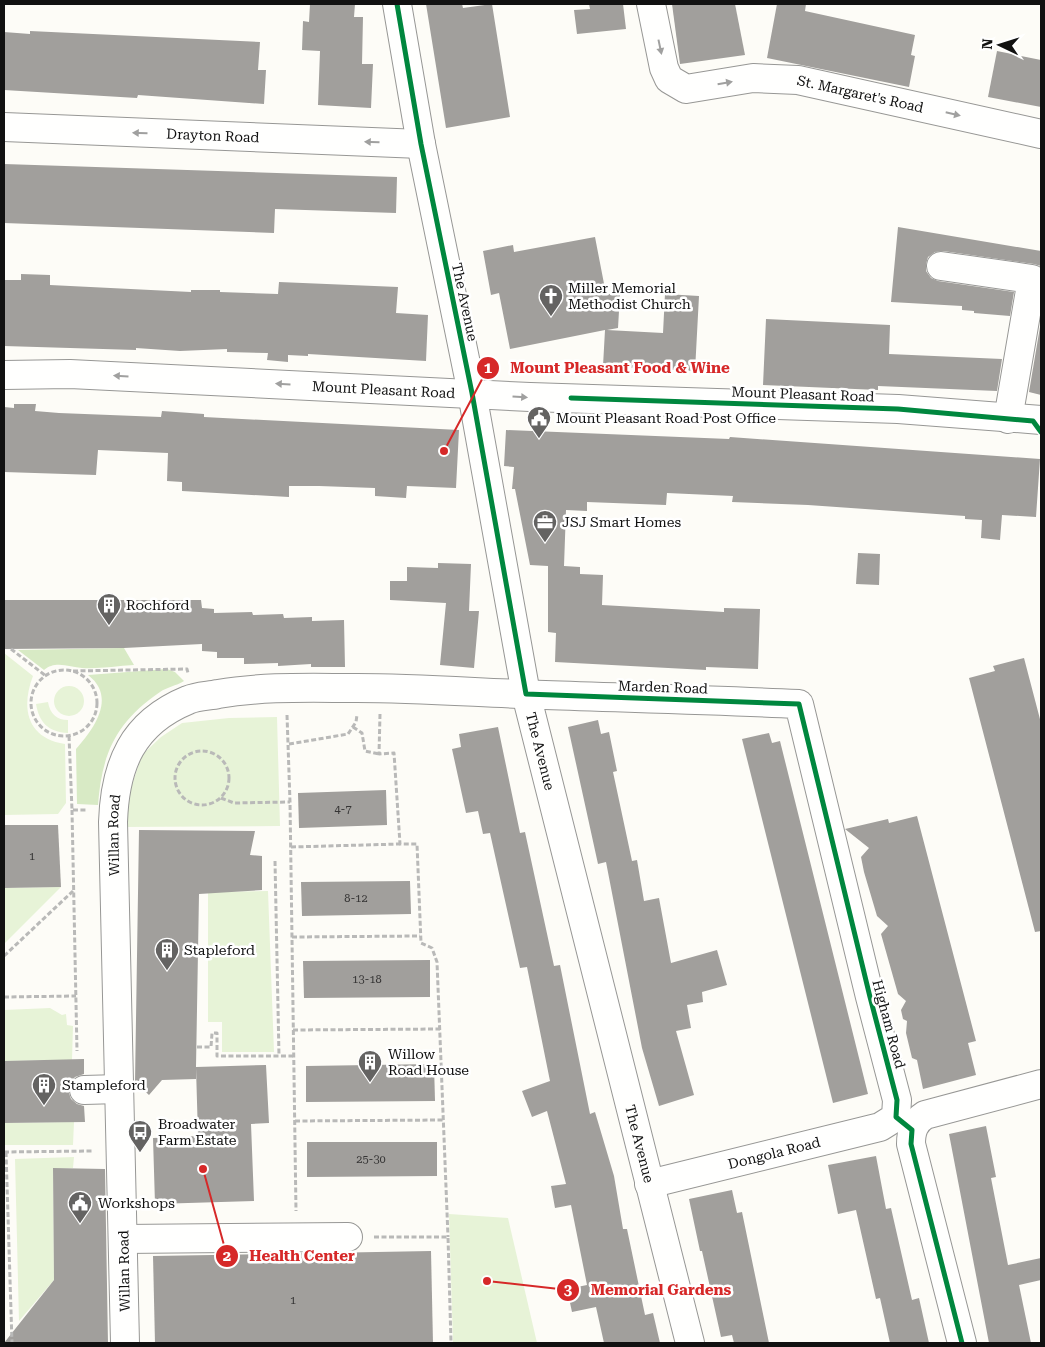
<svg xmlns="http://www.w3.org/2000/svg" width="1045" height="1347" viewBox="0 0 1045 1347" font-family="'Roboto Serif',serif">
<rect width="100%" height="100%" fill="#fdfcf7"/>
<g fill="#e7f3d7">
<path d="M4 653 33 676C21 707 26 738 65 744L66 803 58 814 4 815Z"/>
<circle cx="69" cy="701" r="15"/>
<path d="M48 702C50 714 57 720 68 720V733C48 732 39 722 36 704Z"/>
<path d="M277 717 280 826 121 827V802L131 788 142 755 161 737 182 723 229 718Z"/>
<path d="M61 887 4 944V888Z"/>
<path d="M268 891 274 1052H222V1022H208V892Z"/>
<path d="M50 1008 62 1015 66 1014 67 1025 73 1026 72 1060 4 1061V1010Z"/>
<path d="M74 1122 73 1145H4V1123Z"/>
<path d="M74 1157 73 1168 53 1169 54 1280 19 1321 15 1159Z"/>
<path d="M449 1214 508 1218 537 1343H453Z"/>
</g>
<g fill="#d8eac5">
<path d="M124 648 134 665C117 666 99 669 82 668 70 667 55 660 44 670L18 650Z"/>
<path d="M167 669 175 672 184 681C176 686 167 687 160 692 116 722 102 753 98 805L77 804 76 749C94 729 117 697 88 675Z"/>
</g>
<g fill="#a19f9c">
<path d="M310 4H355L354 17H363L362 64H373L371 108 318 105 320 51 302 50 303 21 309 22Z"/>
<path d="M426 4H462L463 8 492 4 510 117 446 128Z"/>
<path d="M589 4H623L626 29 577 34 574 10 590 9Z"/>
<path d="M672 4H735L745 55 680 64Z"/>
<path d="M777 4H806L805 11 915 35 911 55 915 56 909 87 767 58Z"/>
<path d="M30 31 260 42 258 70H266L264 104 138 95 137 98 4 90V32L30 34Z"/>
<path d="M997 51 1041 60V107L988 97Z"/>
<path d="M4 164 397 177 396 213 275 209 274 233 4 223Z"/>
<path d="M898 227 1041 251V266L1034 264 943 251 935 252 928 257 926 264V271L931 278 938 281 1014 292 1010 316 974 313V311L962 310V306L891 302Z"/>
<path d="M595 237 606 294H620L618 328 607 330 663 333 665 294 699 296 695 371 603 366 605 330 510 349 499 293 491 295 483 251 513 245 514 252Z"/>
<path d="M21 274 50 275V285L191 292V290H220V292L278 294 279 282 398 287 396 313 428 315 426 361 308 354V356L288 355V362L267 360 268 353 227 352V349L180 351 136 348V350L4 346V280H21Z"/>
<path d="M766 319 890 325 889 354 1002 359 997 391 878 386V390L763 385Z"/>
<path d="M1041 321V395L1029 392Z"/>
<path d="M14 404H36L35 411 59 413 161 417 162 411 204 414V417L459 430 456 488 407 486 406 498 375 496V488L319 486H289V497L182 491V482L167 481 168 453 98 450 96 475 4 472V407L14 408Z"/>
<path d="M506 430 729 439 730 437 1040 459 1036 517 1002 515 1000 540 981 538 982 520 965 519V516L808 505 732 502 733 496 667 493 666 505 587 502V511L566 510 564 566 580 567V574L603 575 602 605 724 612V608L760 609 758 669 706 667V670L555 662 556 633 548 632V566L530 565 515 489H512L514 467 504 466Z"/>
<path d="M858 553 880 554 879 585 856 584Z"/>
<path d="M438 563 471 564 469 611H479L474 668 440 665 446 603 390 600V581H407V567L438 568Z"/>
<path d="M4 600H201L202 608 214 609V613L252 612 253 615 283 614 284 618 312 617V621L344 620 345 667H311V664L278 666V663L244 664V658H217V652L202 651V644L124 648 4 649Z"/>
<path d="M1024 658 1041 723V931L1035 932 969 678 995 671 993 666Z"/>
<path d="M598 720 601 734 609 732 617 771 613 772 632 861 637 860 644 901 659 898 671 963 717 950 727 985 702 992 703 1002 687 1005 691 1028 676 1031 694 1095 659 1106 642 1048 606 862 598 864 568 727Z"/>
<path d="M498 727 520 833 525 832 554 966 560 965 590 1114 595 1112 614 1176 623 1229H627L645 1315 653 1313 660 1343H604L596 1307 572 1312 567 1289 587 1285 571 1205 555 1208 551 1186 566 1184 547 1111 532 1117 522 1091 550 1081 527 967 520 968 490 833 483 834 478 811 466 813 452 749 461 747 459 734Z"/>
<path d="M769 733 772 743 780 741 868 1094 833 1103 742 739Z"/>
<path d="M386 790 387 825 299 828 298 793Z"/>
<path d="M917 816 976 1041 968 1043 976 1075 923 1089 917 1060 912 1058 906 1033 907 1021 903 1019 901 1010 906 1001 898 994 881 934 888 926 877 916 864 872 861 857 869 848 845 829 888 819 889 823Z"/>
<path d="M4 825H58L61 887 4 888Z"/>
<path d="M139 830 255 831 250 855 262 856V890L199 894 196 1067 266 1065 269 1123 251 1124 254 1201 155 1204 153 1138 198 1136 196 1068V1079L162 1080 149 1095 135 1082Z"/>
<path d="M410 881 411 914 302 916 301 882Z"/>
<path d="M430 960V997L304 998 303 961Z"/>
<path d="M84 1059V1074L75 1077 71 1082 68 1090 71 1099 77 1104 84 1106 85 1122 4 1123V1061Z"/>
<path d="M434 1064 435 1101 306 1102V1066Z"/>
<path d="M986 1126 996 1177 991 1178 1008 1265 1041 1258V1280L1019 1285 1031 1343H989L949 1134Z"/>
<path d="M307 1142H437V1176L307 1177Z"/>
<path d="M876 1156 886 1209 891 1208 912 1300 919 1298 929 1343H890L880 1298 876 1299 856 1210 838 1214 828 1165Z"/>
<path d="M53 1168 105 1169 108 1343H4L54 1280Z"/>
<path d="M732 1190 737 1213 742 1212 769 1343H734L732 1335 721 1337 702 1251H700L689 1199Z"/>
<path d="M431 1251 433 1343H155L153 1256Z"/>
</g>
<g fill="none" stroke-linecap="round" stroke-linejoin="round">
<g stroke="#979795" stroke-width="30">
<g id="minor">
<path id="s1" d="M397 4 421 144 472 393 526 694 690 1343"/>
<path id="s2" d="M651 4 664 68 669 79 686 89 753 78 798 80 1041 134"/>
<path id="s3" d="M4 127 421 144"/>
<path d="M941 266 1032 279 1008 419"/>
<path id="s4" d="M4 375 70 374 530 397 898 409 1041 420"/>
<path d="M84 1090 119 1089"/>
<path d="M123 1239 348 1237"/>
<path id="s5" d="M125 1343 113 822C115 765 132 723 188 700 197 696 209 696 218 694 264 686 310 688 357 688 420 688 482 693 545 695 630 698 715 700 799 704L870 997 897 1100 896 1117 880 1127 649 1184"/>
<path d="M962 1343 911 1144C911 1131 914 1122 925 1115L1041 1084"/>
</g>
</g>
<g stroke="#b9b9b8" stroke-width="3" stroke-dasharray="5 2.5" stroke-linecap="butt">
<path d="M11 649 46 676"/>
<circle cx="64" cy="703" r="33"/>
<path d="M73 671 187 669 188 673"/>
<path d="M380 714 379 754 394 753 400 844H417L421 943 432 948 437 962 448 1237"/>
<path d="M287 715 290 802 296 1211"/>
<path d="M353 727 362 733 365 751 379 754"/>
<path d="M69 736 72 810H87"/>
<path d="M289 744 348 734 356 722 357 715"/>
<circle cx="202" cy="778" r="27"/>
<path d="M221 798 234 803 290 802"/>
<path d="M72 810 77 1051"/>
<path d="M291 847 400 844"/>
<path d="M275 861 279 1056"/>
<path d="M292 937 420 936"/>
<path d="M4 956 73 891"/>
<path d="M4 997 76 996"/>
<path d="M293 1030 440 1029"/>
<path d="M197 1047H211L212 1033H217V1056H293"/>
<path d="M295 1121 444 1120"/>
<path d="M4 1152 93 1151"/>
<path d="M6 1152 12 1343"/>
<path d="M374 1237H448L451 1343"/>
</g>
<use href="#minor" stroke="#fffffe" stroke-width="28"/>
<g stroke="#fff" stroke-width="8">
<g id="cycleway">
<path d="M397 4 421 144 472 393 526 694 799 704 870 997 897 1100 896 1117 912 1130 911 1144 962 1343"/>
<path d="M571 398 898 409 1033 421 1041 432"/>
</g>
</g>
<use href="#cycleway" stroke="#00873e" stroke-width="5"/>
</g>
<defs><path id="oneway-solid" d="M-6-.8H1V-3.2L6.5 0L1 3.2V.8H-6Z" transform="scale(1.25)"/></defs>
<g fill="#a0a09f">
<use href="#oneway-solid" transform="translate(660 47) rotate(78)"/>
<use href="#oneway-solid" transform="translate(725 83) rotate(-10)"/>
<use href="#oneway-solid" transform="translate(953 114) rotate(13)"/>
<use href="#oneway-solid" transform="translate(140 133) rotate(-178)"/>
<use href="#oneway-solid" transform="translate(372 142) rotate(-178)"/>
<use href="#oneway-solid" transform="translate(121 376) rotate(-177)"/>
<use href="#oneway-solid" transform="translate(283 384) rotate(-177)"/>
<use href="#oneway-solid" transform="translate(520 397) rotate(4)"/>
</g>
<defs>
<g id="church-pin" transform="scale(1.25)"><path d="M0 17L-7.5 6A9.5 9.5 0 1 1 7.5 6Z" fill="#646362" stroke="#fff"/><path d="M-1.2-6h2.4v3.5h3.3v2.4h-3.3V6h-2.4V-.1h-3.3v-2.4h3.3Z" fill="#fff"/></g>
<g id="civic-pin" transform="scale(1.25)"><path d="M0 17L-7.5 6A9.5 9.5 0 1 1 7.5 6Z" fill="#646362" stroke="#fff"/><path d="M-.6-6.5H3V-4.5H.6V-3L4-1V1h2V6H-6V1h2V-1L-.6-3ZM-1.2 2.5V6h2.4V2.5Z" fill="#fff"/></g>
<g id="office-pin" transform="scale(1.25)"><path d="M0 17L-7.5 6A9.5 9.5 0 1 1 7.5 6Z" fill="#646362" stroke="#fff"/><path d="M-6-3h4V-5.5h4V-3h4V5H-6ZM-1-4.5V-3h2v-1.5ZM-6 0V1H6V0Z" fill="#fff"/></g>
<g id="building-pin" transform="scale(1.25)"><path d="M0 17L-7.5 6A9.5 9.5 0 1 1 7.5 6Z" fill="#646362" stroke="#fff"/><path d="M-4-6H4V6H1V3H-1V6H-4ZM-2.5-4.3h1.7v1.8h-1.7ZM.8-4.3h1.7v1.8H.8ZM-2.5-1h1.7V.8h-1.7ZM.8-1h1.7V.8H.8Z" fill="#fff"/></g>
<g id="bus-pin" transform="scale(1.25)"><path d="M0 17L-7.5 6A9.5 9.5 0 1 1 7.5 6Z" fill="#646362" stroke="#fff"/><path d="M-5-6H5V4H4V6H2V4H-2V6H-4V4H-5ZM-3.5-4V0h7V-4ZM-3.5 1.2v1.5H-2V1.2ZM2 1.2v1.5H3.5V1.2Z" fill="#fff"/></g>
</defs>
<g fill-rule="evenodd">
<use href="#church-pin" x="551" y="296"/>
<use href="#civic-pin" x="539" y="418"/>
<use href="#office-pin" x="545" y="522"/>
<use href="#building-pin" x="109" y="605"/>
<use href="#building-pin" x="167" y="950"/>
<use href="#building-pin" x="370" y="1062"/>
<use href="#building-pin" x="44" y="1085"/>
<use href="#bus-pin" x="140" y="1132"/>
<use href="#civic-pin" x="80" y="1203"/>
</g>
<g text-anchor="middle" stroke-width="5" stroke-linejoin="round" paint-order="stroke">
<g font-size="11" fill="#353434">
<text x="343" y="813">4-7</text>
<text x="32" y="860">1</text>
<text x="356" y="902">8-12</text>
<text x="367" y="983">13-18</text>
<text x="371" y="1163">25-30</text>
<text x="293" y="1304">1</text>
</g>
<g font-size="14" fill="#111" stroke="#fff">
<text dy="5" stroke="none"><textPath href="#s2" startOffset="274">St. Margaret's Road</textPath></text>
<text dy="5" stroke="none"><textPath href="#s3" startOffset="209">Drayton Road</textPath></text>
<text transform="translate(465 302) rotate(78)" y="5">The Avenue</text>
<text dy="5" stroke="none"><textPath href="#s4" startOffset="380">Mount Pleasant Road</textPath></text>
<text transform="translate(803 394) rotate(2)" y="5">Mount Pleasant Road</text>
<text transform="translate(663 687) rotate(2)" y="5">Marden Road</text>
<text dy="5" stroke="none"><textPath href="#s1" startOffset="761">The Avenue</textPath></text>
<text dy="5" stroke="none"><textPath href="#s5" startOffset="508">Willan Road</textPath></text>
<text transform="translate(889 1024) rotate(75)" y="5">Higham Road</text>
<text dy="5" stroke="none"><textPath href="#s1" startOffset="1166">The Avenue</textPath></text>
<text transform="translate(774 1153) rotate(-14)" y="5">Dongola Road</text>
<text transform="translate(124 1271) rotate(-91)" y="5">Willan Road</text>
</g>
<g font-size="14" fill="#111" stroke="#fff" text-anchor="start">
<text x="568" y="293">Miller Memorial<tspan x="568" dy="16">Methodist Church</tspan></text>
<text x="556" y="423">Mount Pleasant Road Post Office</text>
<text x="562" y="527">JSJ Smart Homes</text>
<text x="126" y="610">Rochford</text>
<text x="184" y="955">Stapleford</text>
<text x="388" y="1059">Willow<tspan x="388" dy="16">Road House</tspan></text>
<text x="62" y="1090">Stampleford</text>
<text x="158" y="1129">Broadwater<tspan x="158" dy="16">Farm Estate</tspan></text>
<text x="98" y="1208">Workshops</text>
</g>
</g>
<path fill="none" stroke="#d62828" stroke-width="2" d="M444 451L488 368M203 1169L227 1256M487 1281L568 1290"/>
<g fill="#d62828" stroke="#fff" stroke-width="2">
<circle cx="444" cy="451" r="5"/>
<circle cx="203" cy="1169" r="5"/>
<circle cx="487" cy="1281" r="5"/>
<circle cx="488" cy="368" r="12"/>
<circle cx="227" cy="1256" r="12"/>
<circle cx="568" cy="1290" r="12"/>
</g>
<g font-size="15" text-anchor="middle" font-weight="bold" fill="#fff">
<text x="488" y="373">1</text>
<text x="227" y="1261">2</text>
<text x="568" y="1295">3</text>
</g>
<g font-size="15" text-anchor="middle" font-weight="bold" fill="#d62828" stroke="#fff" stroke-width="5" stroke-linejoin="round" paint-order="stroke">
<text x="620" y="373">Mount Pleasant Food &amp; Wine</text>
<text x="302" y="1261">Health Center</text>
<text x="661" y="1295">Memorial Gardens</text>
</g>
<rect width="1045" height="1347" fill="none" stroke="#111111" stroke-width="10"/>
<g transform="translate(1000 45) rotate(274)" stroke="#ffffff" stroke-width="4" paint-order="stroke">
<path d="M0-4L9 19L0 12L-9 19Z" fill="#111111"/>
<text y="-8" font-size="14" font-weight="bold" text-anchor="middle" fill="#111111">N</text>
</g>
</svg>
